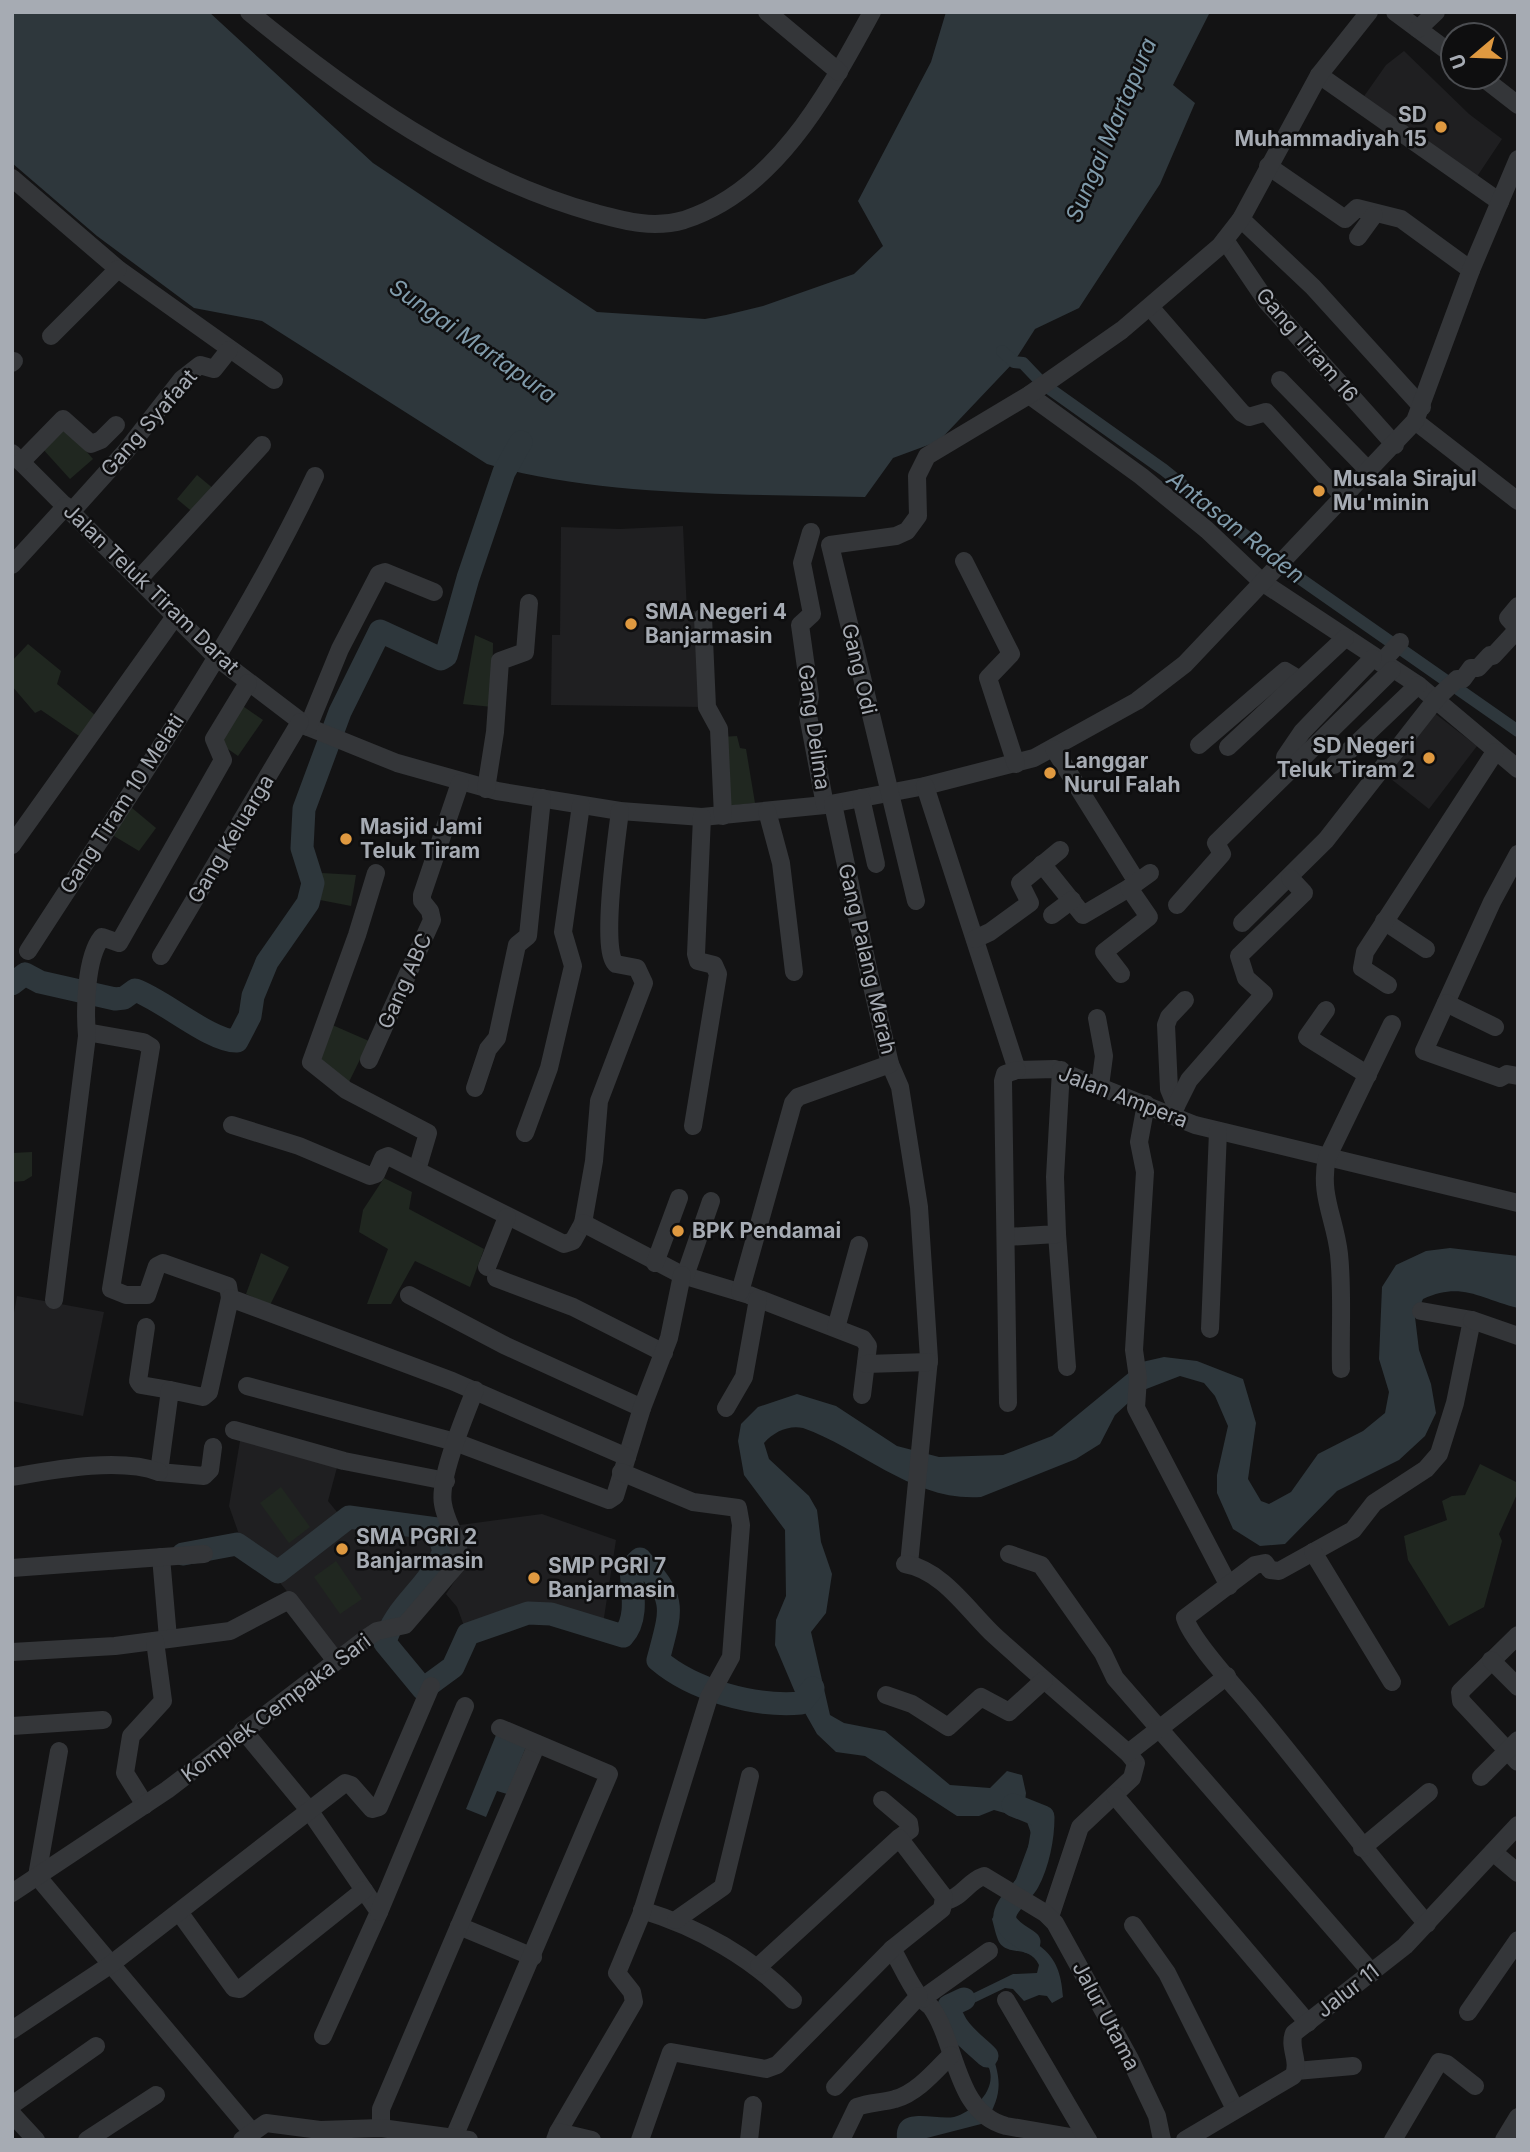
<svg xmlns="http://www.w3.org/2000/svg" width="1530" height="2152" font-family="Inter,sans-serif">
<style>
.built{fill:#1f1f21}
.green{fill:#202720}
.water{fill:#2e373c}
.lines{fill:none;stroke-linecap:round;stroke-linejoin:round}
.canal{stroke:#2e373c;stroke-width:12}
.river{stroke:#2e373c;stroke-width:23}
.minor{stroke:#343639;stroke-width:18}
.poi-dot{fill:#df9940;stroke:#0e0e0f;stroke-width:2.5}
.labels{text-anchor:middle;stroke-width:5;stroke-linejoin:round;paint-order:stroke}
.poi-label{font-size:21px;font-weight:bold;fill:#a6abb3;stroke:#0e0e0f;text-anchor:start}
.street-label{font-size:21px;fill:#a6abb3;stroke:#0e0e0f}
.water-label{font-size:23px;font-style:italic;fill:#809bab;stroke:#0e0e0f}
</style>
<rect width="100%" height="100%" fill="#131314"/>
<g class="built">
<path d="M1404,51L1469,114L1502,139L1474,181L1360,102L1386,65Z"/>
<path d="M683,526L687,612L701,610L702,707L551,705L552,635H560L561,527L620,529Z"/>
<path d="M1429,709L1477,746L1429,809L1381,771Z"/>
<path d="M17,1296L104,1312L83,1416L12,1401V1324Z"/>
<path d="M241,1435L339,1460L328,1501L342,1518L429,1534L439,1555L407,1602L337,1653L264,1563L242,1543L229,1506Z"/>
<path d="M542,1514L616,1540L603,1624L529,1609L467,1634L457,1607L446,1594L468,1561L460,1525Z"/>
</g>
<g class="green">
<path d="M65,427L93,459L70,479L41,447Z"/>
<path d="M197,475L215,490L195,514L177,499Z"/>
<path d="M475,635L493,643L492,707L463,704Z"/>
<path d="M28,644L61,671L57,684L95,715L82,738L41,710L35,713L12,686V661Z"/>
<path d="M240,704L263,720L238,756L215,740Z"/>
<path d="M737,736L740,748L746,749L755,803L727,806L721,737Z"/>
<path d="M126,803L156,828L139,851L109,833Z"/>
<path d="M322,873L356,875L351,906L320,900Z"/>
<path d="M330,1024L369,1041L347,1086L313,1062Z"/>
<path d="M32,1152V1176L24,1181L12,1182V1153Z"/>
<path d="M384,1178L412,1192L409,1209L484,1249L470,1287L415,1261L391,1304H367L388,1249L359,1232L363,1210Z"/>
<path d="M261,1253L289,1267L270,1305L246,1294Z"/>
<path d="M1480,1464L1518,1483V1492L1499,1534L1502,1541L1484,1607L1449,1626L1408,1560L1404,1536L1447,1520L1442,1501L1452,1496L1465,1495Z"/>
<path d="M281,1487L310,1527L289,1543L260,1503Z"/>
<path d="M336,1561L362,1599L340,1614L314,1577Z"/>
</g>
<g class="water">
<path d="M12,12H209L373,163L597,312L705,319L726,315L763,306L854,274L883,246L858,201L931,62L946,12H1210L1173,85L1195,103L1160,184L1079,308L1035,329L1014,362L939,441L893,458L865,497C746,494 600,497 487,464L262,321L194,308L97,236L12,163Z"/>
<path d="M1450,1248L1518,1256V1308C1480,1299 1462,1281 1423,1299L1415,1317L1419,1350L1431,1384L1436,1413L1425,1436L1399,1460L1337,1491L1285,1544L1260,1546L1233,1529L1217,1493V1475L1228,1426L1215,1396L1204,1383L1180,1376L1141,1391L1115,1415L1100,1444L1076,1459L981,1497C914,1502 862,1449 803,1428C788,1425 774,1432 764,1443L769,1459L809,1496L817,1510L821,1542L832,1574L826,1613L811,1632L830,1715L844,1723L885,1731L950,1785L990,1788L1007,1771L1022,1775L1026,1793L1025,1801L1042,1817L1045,1833L1029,1898L1024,1904L1008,1908L1003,1914C1014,1947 1060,1932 1063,1997L1052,2003L1047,1996L1039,1995L1024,2001L1013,1989L1005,1988L955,2012L951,2019C957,2037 973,2039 989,2046C1001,2077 1004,2093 985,2123L919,2140H897C894,2103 935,2121 954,2117C974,2111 997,2090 989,2068L947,2037L939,2010L1013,1974L1037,1973L1039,1965C1029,1944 1008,1957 999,1942C996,1936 994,1926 992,1919L1016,1879L1032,1836L1026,1819L994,1810L979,1816H957L865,1756L836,1752L817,1734L800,1704L775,1645L776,1620L786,1596L785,1530L744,1475L738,1441L741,1424L758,1407L797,1394L836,1406L897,1446L939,1457L1003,1455L1052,1436L1142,1362L1164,1357L1197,1361L1243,1379L1256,1423L1248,1479L1261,1501L1269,1504L1291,1492L1318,1454L1363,1431L1385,1413L1389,1392L1379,1359L1382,1287L1396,1265L1426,1251Z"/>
<path d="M496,1735L526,1747L507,1794L497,1791L486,1817L466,1809Z"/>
</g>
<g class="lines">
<path class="canal" d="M1002,351L1014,362L1023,363L1043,384L1164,470L1292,573L1518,731"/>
<g class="river">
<path d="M12,984L25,974L40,982L115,999L124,998L135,990C162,999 211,1042 237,1041L250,1016L253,996L267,962L308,903L313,883L302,848L304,809L340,712L380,631L441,659L446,656L468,578L504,472L521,442"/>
<path d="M183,1554L237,1544L278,1572L349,1517L437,1529L444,1551C429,1588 393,1608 385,1643L423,1689L453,1667L468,1634L528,1613L551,1614L623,1636C639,1619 632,1589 631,1568L640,1559C677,1601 672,1607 658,1660C693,1690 754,1707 801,1703L813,1688"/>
<path d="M1013,1805L1043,1817C1043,1838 1038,1863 1028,1882C1023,1892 1002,1907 1005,1920C1008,1930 1022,1937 1029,1942"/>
<path d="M964,1999L949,2006C954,2030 970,2040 987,2056"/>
</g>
<g class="minor">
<path d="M249,12C352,96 465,177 595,213C625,221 653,229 684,220C777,190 828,92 872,12"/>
<path d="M767,12L839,72"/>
<path d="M1395,12L1453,55"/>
<path d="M1418,29L1436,12"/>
<path d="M1319,75L1500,202"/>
<path d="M1482,77L1518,105"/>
<path d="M1268,166L1345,219L1357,208L1401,219L1471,270"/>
<path d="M12,178L118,269L274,380"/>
<path d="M1241,219L1313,287L1422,407"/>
<path d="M1358,237L1374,215"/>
<path d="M1225,240L1267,302L1395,445"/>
<path d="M1150,307L1242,413L1249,417L1266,412L1344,497"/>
<path d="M51,336L118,269"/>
<path d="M12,363L14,361"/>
<path d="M1280,380L1369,471"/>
<path d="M1029,395L1141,476L1207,530L1262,582L1418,685L1518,769"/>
<path d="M1415,421L1518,501"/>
<path d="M12,453L216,657L308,727L397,763L497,791L620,811L702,817L825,805L925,786L1034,758L1137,701L1185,664L1415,421L1471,270L1518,159"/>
<path d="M21,462L63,419L91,444L101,440L116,425"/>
<path d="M72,511L126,451L182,379L200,365L214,369L229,350"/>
<path d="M811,532L802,563L812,614L800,625L810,696L807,710L825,805"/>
<path d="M964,561L1011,654L988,678L1016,764"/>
<path d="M12,565L66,506"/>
<path d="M139,579L262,445"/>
<path d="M703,617L707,707L719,729L723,816"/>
<path d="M1381,663L1400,642"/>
<path d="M308,727L340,649L379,574L385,572L434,592"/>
<path d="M1199,745L1285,671L1300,680"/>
<path d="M1228,747L1345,638"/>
<path d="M1054,749L1137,882"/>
<path d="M1285,757L1302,732L1373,658"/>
<path d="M1334,765L1418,685"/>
<path d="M925,786L1017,1070L1055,1069L1195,1125L1518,1203"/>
<path d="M486,789L495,732L500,661L525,652L529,603"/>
<path d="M861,798L876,864"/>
<path d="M833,804L869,973L890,1064L900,1087L919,1207L929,1359L909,1564"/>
<path d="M767,811L781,863L794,972"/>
<path d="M12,845L176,615"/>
<path d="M1518,854L1492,902L1424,1051L1500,1078L1507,1074L1518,1076"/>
<path d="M1042,864L1083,915L1129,888"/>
<path d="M376,873L357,935L311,1062L346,1090L428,1133L417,1170"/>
<path d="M916,901L830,545L896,536L907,531L918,516L917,476L927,456L1029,395L1122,330L1220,246L1241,219L1319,75L1369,12"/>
<path d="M1177,905L1222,854L1216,843L1392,670"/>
<path d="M1052,915L1072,900"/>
<path d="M1384,921L1426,949"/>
<path d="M1242,923L1326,840L1437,698L1457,679H1463L1471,668H1478L1490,655L1493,656L1518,629L1508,618L1518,606"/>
<path d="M975,939L990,932L1030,903L1020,883L1060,850"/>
<path d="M28,951C128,795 236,643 315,476"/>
<path d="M161,956L300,722"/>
<path d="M1121,974L1104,952L1149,917L1129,888L1150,873"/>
<path d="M1388,985L1362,968L1365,952L1495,752"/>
<path d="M1446,1003L1495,1027"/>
<path d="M1326,1010L1307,1037L1368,1075"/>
<path d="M1097,1018L1104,1056L1100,1086"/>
<path d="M87,1036L92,1033L143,1042L151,1047L111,1289L126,1295H147L157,1266L163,1263L228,1286L230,1298"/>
<path d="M369,1060L432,920L430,911L422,901V895L460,783"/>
<path d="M475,1088L488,1049L497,1038L517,945L528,936L542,798"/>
<path d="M1146,1104L1139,1142L1145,1172L1134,1350L1138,1378L1136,1408L1229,1586"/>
<path d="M1176,1106L1169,1089L1166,1025L1169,1017L1185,1000"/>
<path d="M1171,1116L1189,1080L1264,994L1246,978L1239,956L1304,893L1290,878"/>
<path d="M232,1125L299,1146L370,1176L376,1174L383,1158L388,1156L564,1244L573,1241L583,1223L594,1161L599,1101L644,983L637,968L616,964C600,953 617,835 620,811"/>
<path d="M693,1126L718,974L714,965L698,961L696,954L702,817"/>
<path d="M525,1133L549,1068L573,966L563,932L581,805"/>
<path d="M583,1223L682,1275L749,1295L863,1339L868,1346L862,1395"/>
<path d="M1057,1234L1067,1367"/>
<path d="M1006,1237L1057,1234L1055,1177L1061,1070"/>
<path d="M655,1263L679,1198"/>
<path d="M487,1267L507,1217"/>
<path d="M685,1276L711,1201"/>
<path d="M496,1278L573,1307L664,1353"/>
<path d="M740,1292L793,1103L798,1097L890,1064"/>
<path d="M409,1295L504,1345L642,1408"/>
<path d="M54,1300L87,1036C85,1011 85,958 102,937L119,943L223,760L214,739L248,683"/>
<path d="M1421,1311L1472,1320L1455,1403L1439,1454L1426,1469L1374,1503L1353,1530L1279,1571L1270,1570L1265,1563L1255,1565L1185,1618C1192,1641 1239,1691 1256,1712C1314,1782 1368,1855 1427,1924"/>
<path d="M1472,1320L1518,1336"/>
<path d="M146,1327L138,1381L141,1385L170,1390"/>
<path d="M836,1328L859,1245"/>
<path d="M1210,1329L1218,1131"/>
<path d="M866,1364L929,1362"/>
<path d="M1341,1369C1340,1331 1343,1292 1339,1254C1335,1218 1319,1195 1327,1158L1392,1024"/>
<path d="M247,1386L455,1442L609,1500L615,1496L642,1408L669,1338L682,1275"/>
<path d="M1008,1403L1003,1081L1005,1074L1017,1070"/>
<path d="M726,1408L744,1377L758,1299"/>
<path d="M234,1430L344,1461L446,1481"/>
<path d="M213,1447L210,1470L204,1476L159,1472L170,1390L203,1397L209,1392L230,1298L452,1381L627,1457"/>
<path d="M12,1477C53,1470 119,1457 159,1472"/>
<path d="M1313,1552L1392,1682"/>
<path d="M1009,1554L1041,1565L1103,1653L1115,1678L1372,1973"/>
<path d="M161,1557L168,1638"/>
<path d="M905,1564C943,1570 969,1612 995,1636C1039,1676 1084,1714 1128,1753L1136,1763L1132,1778L1080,1827L1050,1917"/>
<path d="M12,1568L204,1554"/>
<path d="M1518,1635L1460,1692L1461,1701L1518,1762"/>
<path d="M12,1652L115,1646L230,1631L289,1600L336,1661"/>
<path d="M1491,1660L1518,1687"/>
<path d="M886,1695L912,1704L948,1727L981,1697L1009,1712L1044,1680"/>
<path d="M12,1726L103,1720"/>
<path d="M243,1730L309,1810L379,1912L323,2036"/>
<path d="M59,1751L37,1876L252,2132"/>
<path d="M1128,1753L1227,1676"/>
<path d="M1481,1777L1518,1740"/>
<path d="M1115,1796L1308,2023"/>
<path d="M882,1800L909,1823L910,1830L899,1838"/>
<path d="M145,1805L125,1773L131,1736L163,1701L155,1641"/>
<path d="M1362,1848L1429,1792"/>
<path d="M1493,1852L1518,1873"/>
<path d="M12,1893L167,1790L368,1637L377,1631L405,1625L460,1561C460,1540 446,1524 443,1504C438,1479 465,1416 475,1390"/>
<path d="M945,1901C962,1898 968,1881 984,1876L1045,1913L1055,1923L1130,2059L1157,2116L1162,2140"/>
<path d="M642,1910C698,1927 753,1958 793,2000"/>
<path d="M179,1912L234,1988L240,1989L364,1890"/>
<path d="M379,1912L465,1706"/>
<path d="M676,1920L723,1887L750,1776"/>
<path d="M1133,1925L1167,1973L1235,2109"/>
<path d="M459,1926L533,1957"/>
<path d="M892,1949C901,1964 908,1982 919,1996C922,2000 927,2003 931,2007C957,2043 955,2113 1006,2126L1088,2140"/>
<path d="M922,1999L989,1951"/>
<path d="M1006,2000L1088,2140"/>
<path d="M1468,2012L1518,1940"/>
<path d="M12,2030L110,1965L345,1783L351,1785L372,1809L379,1807L431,1686"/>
<path d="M1296,2071L1353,2066"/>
<path d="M835,2087L919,1996"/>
<path d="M12,2105L96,2046"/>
<path d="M12,2114L36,2140"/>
<path d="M381,2128V2109L537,1744"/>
<path d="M558,2132L634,2002L632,1992L617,1973L641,1915L709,1697L731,1657L741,1525L738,1508L693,1502L621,1472"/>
<path d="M454,2137L609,1774L500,1728"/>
<path d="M87,2140L156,2095"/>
<path d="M242,2140L266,2123L320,2130L381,2128L469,2140"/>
<path d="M555,2140L558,2132L592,2140"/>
<path d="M640,2140L671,2052L766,2069L777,2065L892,1949L942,1909L944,1897L899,1838L759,1966"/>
<path d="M749,2140L753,2105"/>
<path d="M841,2140L857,2107C870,2102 882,2103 895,2099C917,2093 935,2071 951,2055"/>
<path d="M1185,2140L1293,2076C1301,2062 1288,2048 1294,2033L1405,1946L1518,1825"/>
<path d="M1393,2140L1439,2062L1447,2064L1475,2086"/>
<path d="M1504,2140L1518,2117"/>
</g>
</g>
<g class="poi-dot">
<circle cx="1441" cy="127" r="7"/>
<circle cx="1319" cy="491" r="7"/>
<circle cx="631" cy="624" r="7"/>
<circle cx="1429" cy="758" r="7"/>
<circle cx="1050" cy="773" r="7"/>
<circle cx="346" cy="839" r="7"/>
<circle cx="678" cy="1231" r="7"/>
<circle cx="342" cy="1549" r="7"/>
<circle cx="534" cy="1578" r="7"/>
</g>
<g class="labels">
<g class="poi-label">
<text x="1427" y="122" text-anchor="end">SD<tspan x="1427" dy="24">Muhammadiyah 15</tspan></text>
<text x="1333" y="486">Musala Sirajul<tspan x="1333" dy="24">Mu'minin</tspan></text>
<text x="645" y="619">SMA Negeri 4<tspan x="645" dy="24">Banjarmasin</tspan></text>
<text x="1415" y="753" text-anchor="end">SD Negeri<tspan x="1415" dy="24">Teluk Tiram 2</tspan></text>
<text x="1064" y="768">Langgar<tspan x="1064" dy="24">Nurul Falah</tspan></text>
<text x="360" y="834">Masjid Jami<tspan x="360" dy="24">Teluk Tiram</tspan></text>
<text x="692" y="1238">BPK Pendamai</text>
<text x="356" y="1544">SMA PGRI 2<tspan x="356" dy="24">Banjarmasin</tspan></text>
<text x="548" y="1573">SMP PGRI 7<tspan x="548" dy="24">Banjarmasin</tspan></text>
</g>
<g class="street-label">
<text transform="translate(1307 345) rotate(49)" y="7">Gang Tiram 16</text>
<text transform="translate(149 423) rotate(-49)" y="7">Gang Syafaat</text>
<text transform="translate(151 589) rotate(44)" y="7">Jalan Teluk Tiram Darat</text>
<text transform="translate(859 669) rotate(77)" y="7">Gang Odi</text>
<text transform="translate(814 727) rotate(82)" y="7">Gang Delima</text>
<text transform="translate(122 804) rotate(-57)" y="7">Gang Tiram 10 Melati</text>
<text transform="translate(231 839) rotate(-59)" y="7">Gang Keluarga</text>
<text transform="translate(867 959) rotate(77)" y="7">Gang Palang Merah</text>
<text transform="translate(405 981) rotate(-66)" y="7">Gang ABC</text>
<text transform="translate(1123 1097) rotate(21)" y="7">Jalan Ampera</text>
<text transform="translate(276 1708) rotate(-37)" y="7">Komplek Cempaka Sari</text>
<text transform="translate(1348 1991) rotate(-38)" y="7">Jalur 11</text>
<text transform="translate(1106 2016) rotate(62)" y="7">Jalur Utama</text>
</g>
<g class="water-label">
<text transform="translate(1111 130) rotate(-67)" y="8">Sungai Martapura</text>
<text transform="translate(473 341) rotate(35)" y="8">Sungai Martapura</text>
<text transform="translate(1236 527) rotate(38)" y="8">Antasan Raden</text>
</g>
</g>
<rect width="1530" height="2152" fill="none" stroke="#a6abb3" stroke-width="28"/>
<g transform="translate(1474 56) rotate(251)"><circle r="33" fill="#0e0e0f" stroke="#4b4d51" stroke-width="2"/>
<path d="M0-5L12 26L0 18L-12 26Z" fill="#df9940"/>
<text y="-10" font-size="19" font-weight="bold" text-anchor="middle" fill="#a6abb3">U</text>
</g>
</svg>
